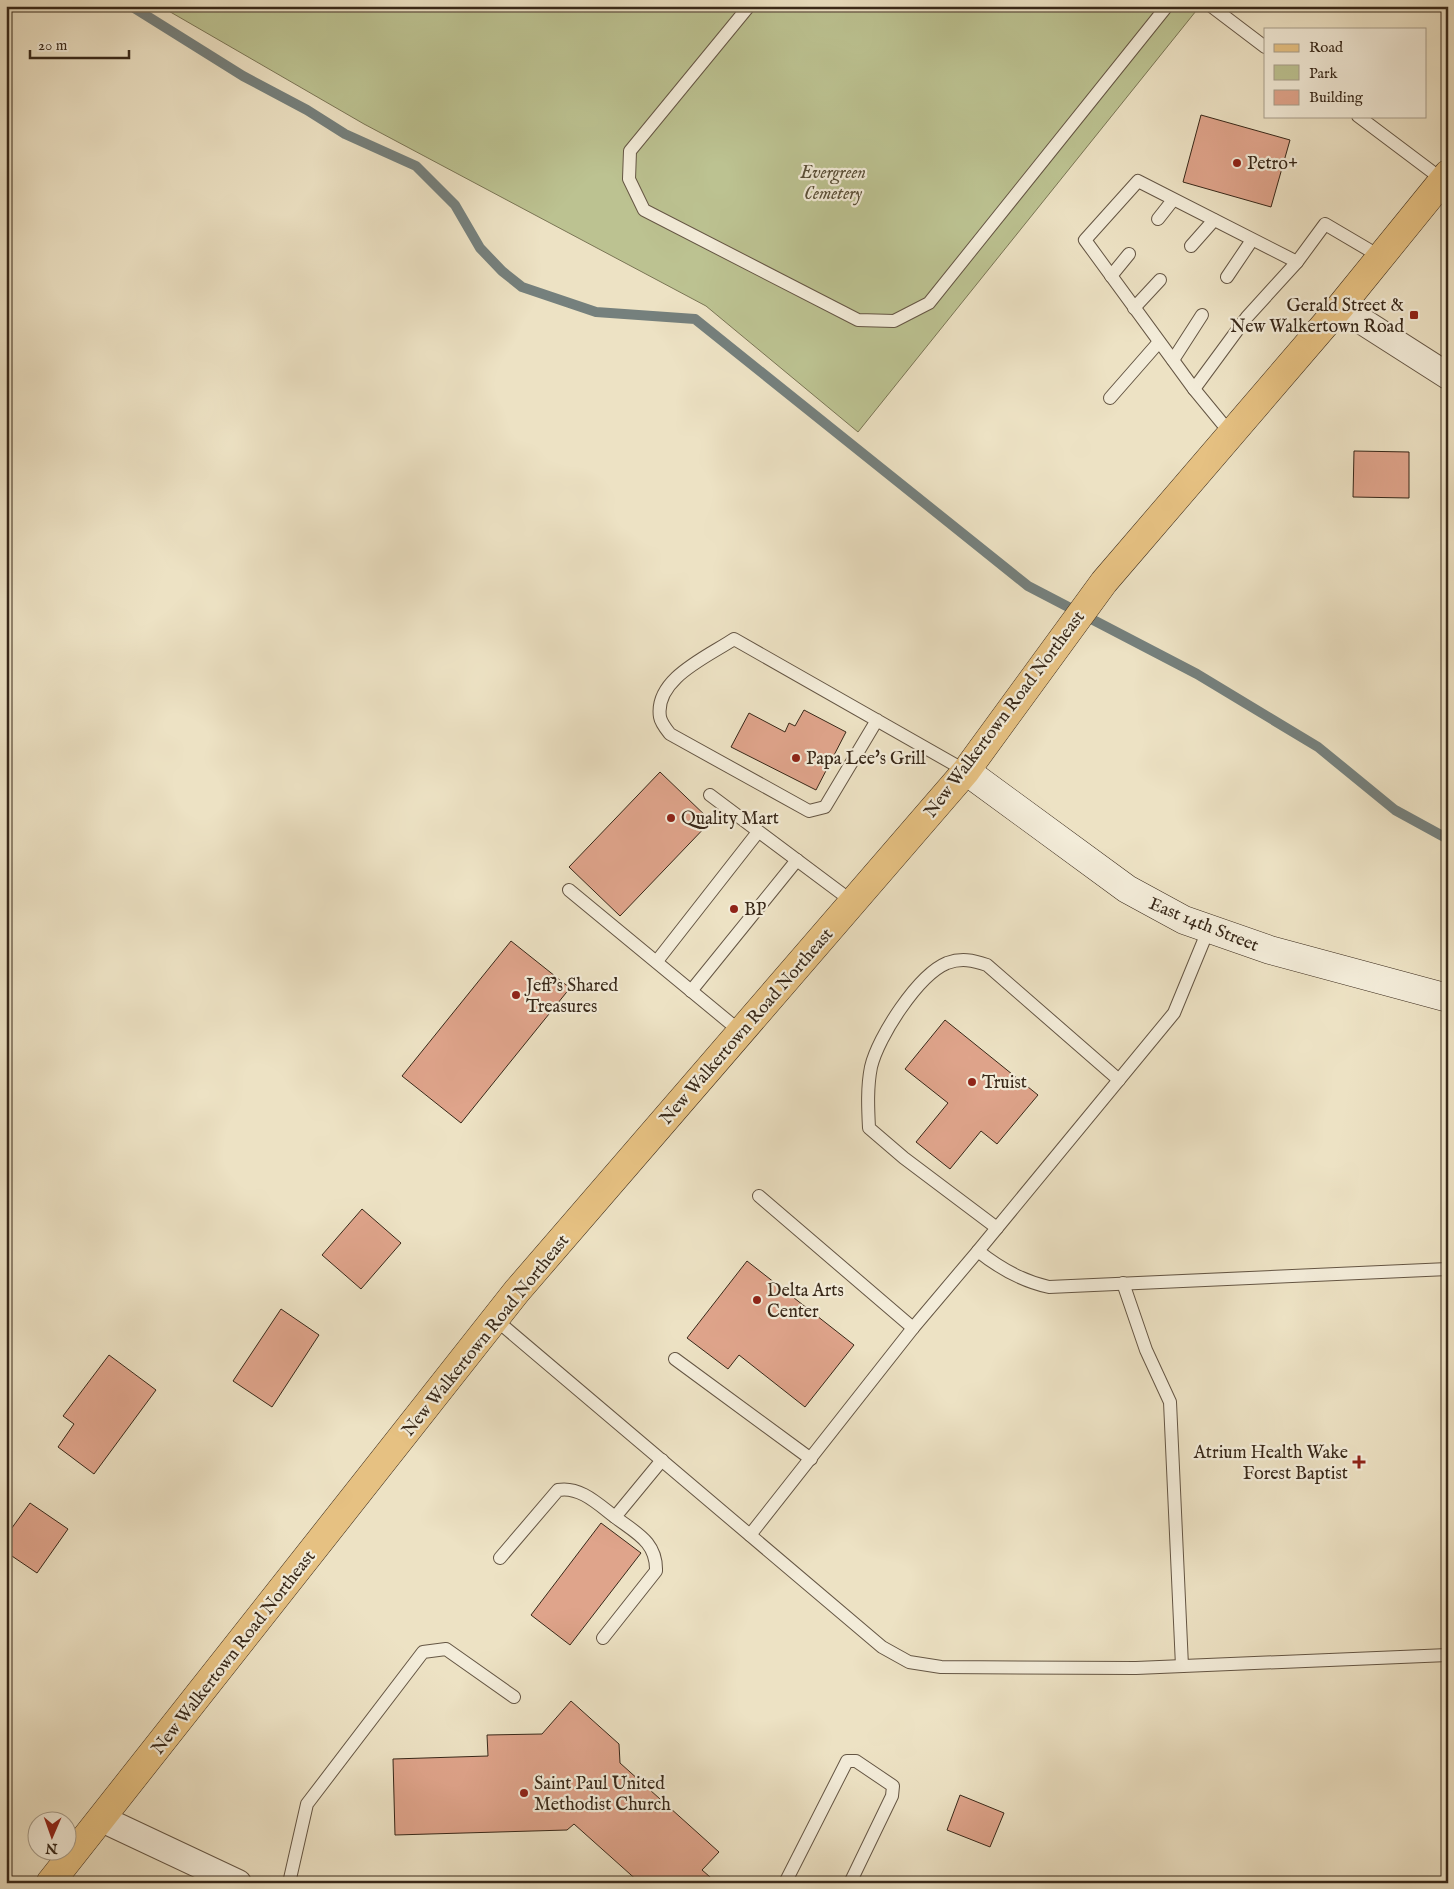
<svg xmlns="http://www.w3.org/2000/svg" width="1454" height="1889" font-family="'IM FELL English',serif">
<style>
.green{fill:#bcc291;stroke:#7a7555}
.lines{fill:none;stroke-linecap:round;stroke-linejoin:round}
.stream{stroke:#75807d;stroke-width:10}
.building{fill:#dfa48b;stroke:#382819}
.lane-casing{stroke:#655644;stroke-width:14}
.street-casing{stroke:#655644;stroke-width:28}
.secondary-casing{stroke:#382819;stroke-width:29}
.primary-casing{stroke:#382819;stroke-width:29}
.lane{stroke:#f3ecd9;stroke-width:12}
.street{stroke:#f3ecd9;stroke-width:26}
.secondary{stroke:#f3ecd9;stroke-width:28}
.primary{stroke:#e6c182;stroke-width:28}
.poi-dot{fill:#8f2418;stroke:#f3ecd9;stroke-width:2}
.labels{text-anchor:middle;stroke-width:4.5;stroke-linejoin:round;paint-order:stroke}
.poi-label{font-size:18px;fill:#382819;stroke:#f3ecd9;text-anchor:start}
.park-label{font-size:18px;font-style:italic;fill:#594e37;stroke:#f3ecd9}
.street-label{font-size:18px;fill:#382819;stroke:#f3ecd9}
</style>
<rect width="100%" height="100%" fill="#ede2c4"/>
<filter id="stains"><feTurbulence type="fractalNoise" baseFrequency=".004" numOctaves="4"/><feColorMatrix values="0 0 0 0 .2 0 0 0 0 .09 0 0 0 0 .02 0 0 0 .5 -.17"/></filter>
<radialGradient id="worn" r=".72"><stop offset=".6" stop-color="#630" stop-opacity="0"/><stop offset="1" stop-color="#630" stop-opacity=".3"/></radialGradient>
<path class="green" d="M160,6H1200L858,432L706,306L364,124Z"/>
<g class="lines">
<path class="stream" d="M131,6L243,76L307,110L345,134L416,166L455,205L480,248L502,271L522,287L596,312L695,319L1028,586L1197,674L1318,747L1395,810L1448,839"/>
</g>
<g class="building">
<path d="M1201,115L1290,140L1271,207L1183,182Z"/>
<path d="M1354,451L1409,452V498L1353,497Z"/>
<path d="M804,710L846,732L816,790L731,747L749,713L785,732L789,723L795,726Z"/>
<path d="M660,772L711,821L620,916L569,867Z"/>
<path d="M511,941L570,988L461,1123L402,1076Z"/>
<path d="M945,1020L1038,1095L997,1144L981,1131L950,1169L916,1142L948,1103L905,1069Z"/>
<path d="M362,1209L401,1243L361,1289L322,1255Z"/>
<path d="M747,1261L854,1345L805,1407L739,1355L728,1369L687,1338Z"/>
<path d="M281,1309L319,1335L272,1407L233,1381Z"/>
<path d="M109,1355L156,1390L94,1474L58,1447L74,1424L63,1416Z"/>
<path d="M30,1503L68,1529L37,1573L6,1552V1536Z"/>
<path d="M601,1523L641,1553L570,1645L531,1615Z"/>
<path d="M571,1701L619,1744L620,1763L719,1852L702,1870L717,1883H640L574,1824L567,1830L395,1835L393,1759L488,1756L487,1735L542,1734Z"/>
<path d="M960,1795L1004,1813L990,1847L947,1830Z"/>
</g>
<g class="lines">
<g class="lane-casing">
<g id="lane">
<path d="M749,6L630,151L629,179L644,210L858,320L894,321L929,303L1167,6"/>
<path d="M1211,6L1265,47"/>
<path d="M1358,116L1443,180"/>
<path d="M1158,219L1173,200"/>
<path d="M1191,246L1214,220"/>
<path d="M1111,276L1129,254"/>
<path d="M1227,277L1252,240"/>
<path d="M1134,308L1160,280"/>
<path d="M1173,360L1202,315"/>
<path d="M1194,389L1247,317L1297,262"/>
<path d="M1110,398L1159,342"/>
<path d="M1231,434L1194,389L1085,240L1138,181L1297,262L1325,224L1381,257"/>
<path d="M877,720L825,807L809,811L670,734C666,729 661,723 660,717C654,679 707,657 734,639L966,771"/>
<path d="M710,795L853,902"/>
<path d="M569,890L741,1032"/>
<path d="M1209,928L1174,1013L978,1251C999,1268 1022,1281 1049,1287L1448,1269"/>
<path d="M657,961L758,832"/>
<path d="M691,991L797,860"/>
<path d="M759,1196L913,1328"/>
<path d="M997,1228L904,1158L869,1128C868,1108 867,1087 871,1067C878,1037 918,975 947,963C961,958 973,960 987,965L1119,1080"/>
<path d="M1123,1283L1146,1350L1170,1402L1182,1666"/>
<path d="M495,1319L882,1647L909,1662L941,1667L1136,1668L1448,1655"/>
<path d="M675,1359L811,1459"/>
<path d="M750,1535L913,1328L978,1251"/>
<path d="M500,1558L558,1490C580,1486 598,1504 615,1517"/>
<path d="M603,1638L656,1571C657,1542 636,1533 615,1517L662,1460"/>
<path d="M289,1883L307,1804L423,1652L446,1649L514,1697"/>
<path d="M785,1883L847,1761H856L893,1786L892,1796L850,1883"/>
</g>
</g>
<g class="street-casing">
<g id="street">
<path d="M1340,307L1448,376"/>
<path d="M102,1819L238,1883"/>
</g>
</g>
<g class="secondary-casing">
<path id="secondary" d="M966,771L1127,889L1184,920L1270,950L1448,998"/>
</g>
<g class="primary-casing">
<path id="primary" d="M50,1883L517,1291L966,771L1104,582L1340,307L1448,174"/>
</g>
<use href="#lane" class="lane"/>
<use href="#street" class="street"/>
<use href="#secondary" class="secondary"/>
<use href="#primary" class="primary"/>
</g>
<g class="poi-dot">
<circle cx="1237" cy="163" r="5"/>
<rect x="1409" y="310" width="10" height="10" rx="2.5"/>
<circle cx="796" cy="758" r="5"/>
<circle cx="671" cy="818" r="5"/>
<circle cx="734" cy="909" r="5"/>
<circle cx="516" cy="995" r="5"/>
<circle cx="972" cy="1082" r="5"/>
<circle cx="757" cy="1300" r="5"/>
<path d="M1356.5 1454.5h5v5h5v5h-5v5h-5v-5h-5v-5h5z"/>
<circle cx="524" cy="1793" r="5"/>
</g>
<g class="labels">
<g class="poi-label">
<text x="1247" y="169">Petro+</text>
<text x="1404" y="311" text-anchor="end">Gerald Street &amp;<tspan x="1404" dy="21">New Walkertown Road</tspan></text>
<text x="806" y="764">Papa Lee's Grill</text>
<text x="681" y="824">Quality Mart</text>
<text x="744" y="915">BP</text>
<text x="526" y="991">Jeff's Shared<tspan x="526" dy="21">Treasures</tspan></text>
<text x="982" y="1088">Truist</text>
<text x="767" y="1296">Delta Arts<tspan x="767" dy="21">Center</tspan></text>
<text x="1348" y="1458" text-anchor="end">Atrium Health Wake<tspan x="1348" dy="21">Forest Baptist</tspan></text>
<text x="534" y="1789">Saint Paul United<tspan x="534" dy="21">Methodist Church</tspan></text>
</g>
<g class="park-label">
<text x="833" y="178">Evergreen<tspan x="833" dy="21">Cemetery</tspan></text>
</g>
<g class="street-label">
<text transform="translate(1004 714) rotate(-53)" y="6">New Walkertown Road Northeast</text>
<text transform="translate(1204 924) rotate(22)" y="6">East 14th Street</text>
<text transform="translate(746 1026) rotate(-49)" y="6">New Walkertown Road Northeast</text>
<text transform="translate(485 1335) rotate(-51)" y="6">New Walkertown Road Northeast</text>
<text transform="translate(233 1652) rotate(-52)" y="6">New Walkertown Road Northeast</text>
</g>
</g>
<rect width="1454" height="1889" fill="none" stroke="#ede2c4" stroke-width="25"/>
<rect x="8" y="8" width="1439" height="1874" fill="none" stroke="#382819" stroke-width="2.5"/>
<rect x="12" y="12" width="1429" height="1864" fill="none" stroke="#382819"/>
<rect x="1264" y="28" width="162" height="90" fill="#f3ecd9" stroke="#a89e8c"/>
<rect x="1274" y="44" width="25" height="8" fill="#e6c182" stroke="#a89e8c"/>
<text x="1309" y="52" font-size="15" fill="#382819">Road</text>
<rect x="1274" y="65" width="25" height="15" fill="#bcc291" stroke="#a89e8c"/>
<text x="1309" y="78" font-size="15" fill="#382819">Park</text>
<rect x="1274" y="90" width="25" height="15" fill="#dfa48b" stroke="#a89e8c"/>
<text x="1309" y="102" font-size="15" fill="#382819">Building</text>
<g transform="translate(52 1836) rotate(182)"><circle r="24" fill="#f3ecd9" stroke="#a89e8c"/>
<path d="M0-4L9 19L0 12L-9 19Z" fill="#8f2418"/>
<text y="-8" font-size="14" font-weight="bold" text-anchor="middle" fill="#382819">N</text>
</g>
<path d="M30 50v8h99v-8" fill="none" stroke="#382819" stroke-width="2.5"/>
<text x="38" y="50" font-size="15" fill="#382819" stroke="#f3ecd9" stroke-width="4" paint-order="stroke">20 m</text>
<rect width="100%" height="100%" filter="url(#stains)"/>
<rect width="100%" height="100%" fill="url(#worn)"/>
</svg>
